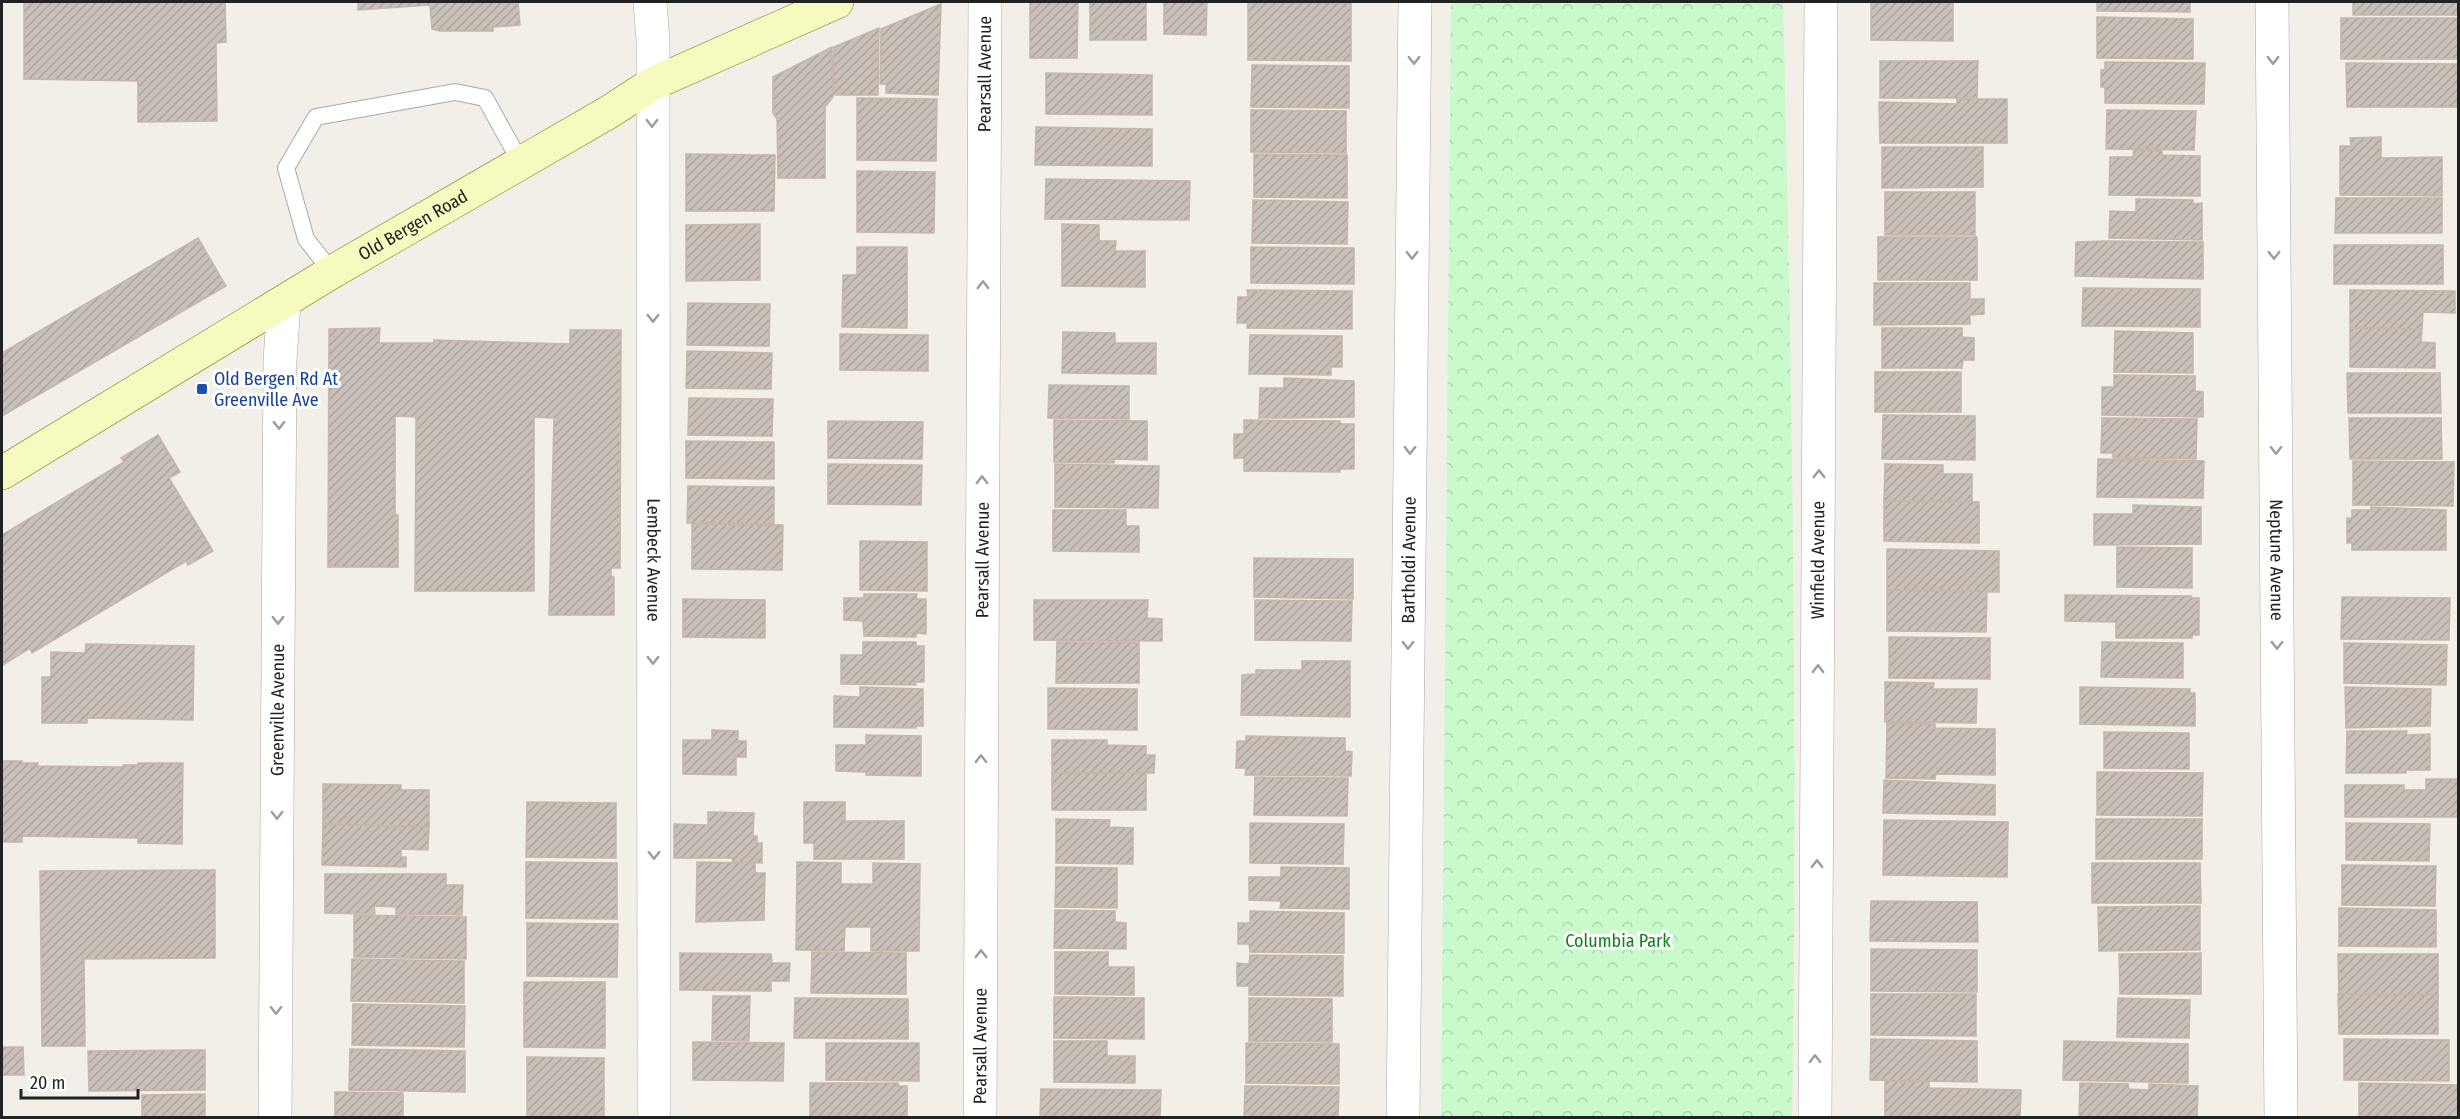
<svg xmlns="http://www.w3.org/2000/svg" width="2460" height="1119" font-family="'Fira Sans Condensed',sans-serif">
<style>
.park{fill:url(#park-crowns)}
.building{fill:url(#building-hatch);stroke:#c4b6ab;stroke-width:1.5}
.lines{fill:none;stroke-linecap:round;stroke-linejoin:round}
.service-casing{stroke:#a9a9a9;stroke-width:18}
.minor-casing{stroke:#a9a9a9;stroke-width:34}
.secondary-casing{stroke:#707d05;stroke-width:34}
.service{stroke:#fff;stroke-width:16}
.minor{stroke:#fff;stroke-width:33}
.secondary{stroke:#f7fabf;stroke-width:33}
.oneway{stroke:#9c9c9c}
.transit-dot{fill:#1a4fb4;stroke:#fff;stroke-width:2}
.labels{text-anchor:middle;stroke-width:6;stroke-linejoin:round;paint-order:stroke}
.street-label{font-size:18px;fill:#222;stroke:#fff}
.transit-label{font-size:18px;fill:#164399;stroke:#fff;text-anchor:start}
.park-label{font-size:18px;fill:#0c8416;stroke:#fff}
</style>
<defs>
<pattern id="park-crowns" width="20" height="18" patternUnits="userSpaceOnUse" patternTransform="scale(1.5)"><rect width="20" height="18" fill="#c8facc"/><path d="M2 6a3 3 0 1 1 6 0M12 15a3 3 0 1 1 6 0" fill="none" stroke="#acd6af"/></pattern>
<pattern id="building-hatch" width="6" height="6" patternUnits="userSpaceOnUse" patternTransform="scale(1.5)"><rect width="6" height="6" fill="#c7bfb8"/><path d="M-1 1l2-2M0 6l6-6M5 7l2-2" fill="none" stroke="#aba49e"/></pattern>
</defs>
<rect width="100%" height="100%" fill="#f2efe9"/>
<path class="park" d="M1451,2H1783C1792,373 1798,746 1792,1117H1441Z"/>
<g class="building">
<path d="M24,2H225L226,42L216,43L217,121L138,122V81L24,79Z"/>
<path d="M358,2H518L520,25L493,27V31H440L432,29L430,5L358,10Z"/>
<path d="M1030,2H1078L1077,58H1030Z"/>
<rect x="1090" y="2" width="56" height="38"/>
<path d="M1164,2H1207L1206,35L1164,34Z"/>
<path d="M1248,2L1351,3V61L1248,60Z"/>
<path d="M1871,2H1953V41L1871,40Z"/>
<path d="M2097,2H2190V12L2097,11Z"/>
<rect x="2353" y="2" width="105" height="13"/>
<path d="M941,4L938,95L886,93V84H880L881,29Z"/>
<path d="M2097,17L2193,19V59L2097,58Z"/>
<rect x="2341" y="18" width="117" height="41"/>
<path d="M879,28L878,95H833L834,47Z"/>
<path d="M832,47L833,97L825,107V178H778L777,119L773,113V77Z"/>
<path d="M1880,61H1978L1977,98H1880Z"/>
<path d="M2105,62L2205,63L2204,104L2105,103V87H2101V70H2105Z"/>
<path d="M2346,63L2458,64V107H2347Z"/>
<path d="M1252,65L1349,66V108L1251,107Z"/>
<path d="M1046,73L1152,75V115L1046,114Z"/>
<path d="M857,98L937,99L936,161L857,160Z"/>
<path d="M1957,99H2007V143H1880L1879,102L1957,104Z"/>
<path d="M1251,110L1346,111V153L1251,152Z"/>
<path d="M2107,110L2196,111L2194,150L2106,149Z"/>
<path d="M1036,127L1152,129V166L1035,165Z"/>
<path d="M2381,137V158L2442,157V196L2340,195V146H2351L2350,138Z"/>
<path d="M1882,147H1983V187L1882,188Z"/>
<path d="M2134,150L2162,151V155L2200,156V196L2109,195L2110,157H2133Z"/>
<path d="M686,154L775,155L774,211H686Z"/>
<path d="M1254,154L1347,155V198L1254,197Z"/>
<path d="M857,171L935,172L934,233L857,232Z"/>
<path d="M1046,179L1190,181L1189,220L1045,219Z"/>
<rect x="1885" y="192" width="90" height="43"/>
<path d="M2336,198H2442V233H2335Z"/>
<path d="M2136,199L2193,200V204L2202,203V240L2109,238L2110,211L2136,212Z"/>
<path d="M1253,200L1348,202L1347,244L1252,243Z"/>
<path d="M760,224V280L686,281V225Z"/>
<path d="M1062,224L1099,225V241H1116L1115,251H1145V287L1062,286Z"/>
<rect x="1878" y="237" width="99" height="43"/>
<path d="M198,238L226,286L2,416V353Z"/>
<path d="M2105,241L2203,242V279L2075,276L2076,242Z"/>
<rect x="2334" y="245" width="109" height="39"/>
<path d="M857,247H907V328L842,327L843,275H857Z"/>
<path d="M1251,247L1354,248V284L1251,283Z"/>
<path d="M1874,283H1970V299H1984V314L1970,315V324L1874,325Z"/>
<path d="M2083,288L2200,289V327L2082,326Z"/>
<path d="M1247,290L1352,291V329L1247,328V323H1237L1238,297H1248Z"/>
<path d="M2350,290L2455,291V313L2423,312L2422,329L2350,328Z"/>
<path d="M688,303L770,304L769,346L687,345Z"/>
<path d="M380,328L379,343H434V340L570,344V330H621L620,568H611V576L614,577V615H549L554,418L534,417V591H415L416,417L395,416V515H398V567H328L329,329Z"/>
<path d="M1882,328H1962V337L1974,338V360H1963L1962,368H1882Z"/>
<path d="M2350,328L2422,329L2421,342L2435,343V368L2350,367Z"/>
<path d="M2115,331L2193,333V373L2114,372Z"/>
<path d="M1063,332L1115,333V343H1156V374L1062,373Z"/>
<path d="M840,334L928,335V371L840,370Z"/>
<path d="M1250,335L1342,336V367H1331V375L1249,374Z"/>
<path d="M687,351L772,353L771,389L686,388Z"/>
<rect x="1875" y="372" width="86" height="40"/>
<path d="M2347,373H2440L2441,413H2348Z"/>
<path d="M2114,375L2195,376V391L2203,392V417L2102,415V387H2114Z"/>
<path d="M1284,378L1354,381V417L1259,418L1260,388H1284Z"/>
<path d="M1049,385L1129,386V419L1048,418Z"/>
<path d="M689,398L773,399L772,436L688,435Z"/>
<path d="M1883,415L1975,416V460L1882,459Z"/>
<path d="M2102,418L2197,419L2196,459L2113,458V453H2101Z"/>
<path d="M2349,418H2441L2442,459H2350Z"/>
<path d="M1054,420L1147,421V460L1114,459V463L1054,462Z"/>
<path d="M1244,420L1340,421L1341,424H1354V469H1340V472L1244,471V458H1234V434H1244Z"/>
<path d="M828,421L923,422L922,459L828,458Z"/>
<path d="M158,435L180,472L169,478L213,551L188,565L186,561L32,653L30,648L3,665L2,535L124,462L121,458Z"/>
<path d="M686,441L774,442V479L686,478Z"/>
<path d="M2098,459L2204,461L2203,498L2097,497Z"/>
<path d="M2353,461L2454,462L2453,506L2353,505Z"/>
<path d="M828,464L922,465L921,505L828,504Z"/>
<path d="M1055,464L1159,466L1158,508L1055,507Z"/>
<path d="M1885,464L1943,465V474H1972V502L1884,501Z"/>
<path d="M688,486L774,487V524L687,523Z"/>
<path d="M1884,501L1979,502V543L1884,541Z"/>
<path d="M2133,505L2201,507V544L2094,545V514H2133Z"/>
<path d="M2371,507L2446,510V550H2352V543H2347V518H2352V510H2371Z"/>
<path d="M1053,510H1126V526H1139V552L1053,551Z"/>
<path d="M692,524L783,525L782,570L692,569Z"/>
<path d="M860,541L927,542V591L860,590Z"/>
<path d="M2117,547L2192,548V588L2117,587Z"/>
<path d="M1887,549L1999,551V592L1887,590Z"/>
<path d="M1254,558L1353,559V599L1254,597Z"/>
<path d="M1887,590L1987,591L1986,632L1887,631Z"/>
<path d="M864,594H917L916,599H926V634L916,633V637L864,636L863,621L844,620V598H864Z"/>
<path d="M2065,595L2191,596L2192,598H2199V635H2192V638H2116V622L2065,621Z"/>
<path d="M2342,597L2450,598L2449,640L2341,639Z"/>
<path d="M683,599L765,600V638L683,637Z"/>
<path d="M1034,600H1148L1147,618L1162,619V641L1034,640Z"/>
<path d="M1255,600L1352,601L1351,641L1255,640Z"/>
<path d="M1889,637L1990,638V679L1889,678Z"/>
<path d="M863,642H916V646H924V682H915L916,685L841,684V655H863Z"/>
<path d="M1057,642H1139V683H1056Z"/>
<path d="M2102,642L2183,643V678L2101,677Z"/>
<path d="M2344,643L2447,645L2446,685L2344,683Z"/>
<path d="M86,644L194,646L193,720L87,718V723H42V677H51V652L85,653Z"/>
<path d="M1302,661H1350V717L1241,715L1242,675L1256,674V670H1302Z"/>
<path d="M1885,682L1934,683L1933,689H1977L1976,723L1885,722Z"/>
<path d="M860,687L923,689V726H916V728L834,727V696L860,697Z"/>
<path d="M2080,687L2190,689V693H2195V726L2080,724Z"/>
<path d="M2345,687L2431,689L2430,726L2346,728Z"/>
<path d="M1048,688L1137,689V730L1048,729Z"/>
<path d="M1887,723L1935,724V728L1995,729V775L1936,774L1935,779L1886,778Z"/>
<path d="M712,730L738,731V741H746V757H736V775L683,774V740H712Z"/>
<path d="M2347,731H2407L2406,735L2430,734V770H2406V773H2346Z"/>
<path d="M2104,732L2189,733V769L2104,768Z"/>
<path d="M866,735L921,736V776L866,775V772L836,771V745H866Z"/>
<path d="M1246,736L1345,738V751L1352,752L1351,776L1245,775L1246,768H1236L1237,741H1246Z"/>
<path d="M1052,740H1107V745L1146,746V755H1155L1154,773H1052Z"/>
<path d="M2,761H22V763H38L37,766L123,767V765H138V763H183L182,844L138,843V838L22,836V842H2Z"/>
<path d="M2097,772L2203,773L2202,816L2097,815Z"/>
<rect x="1052" y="773" width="94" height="37"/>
<path d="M1255,777L1348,778L1347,816L1254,815Z"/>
<path d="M2426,779H2458V817H2345V785H2404V790H2426Z"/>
<path d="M1884,780L1995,785V815L1883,813Z"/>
<path d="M323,784L401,785V790H429V827L323,824Z"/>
<path d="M527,802L616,803V858L526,857Z"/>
<path d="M804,802H845V821H904V859H814V843H804Z"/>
<path d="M708,812L754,813L753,836H757V843H762V863L733,862L732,858H674V824L708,825Z"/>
<path d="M1056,819L1110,820L1109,827L1133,828V864L1056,863Z"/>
<rect x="2096" y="819" width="106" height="40"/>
<path d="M1884,820L2008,822L2007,877L1883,875Z"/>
<path d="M1250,823L1344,824L1343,864L1250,863Z"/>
<path d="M2346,823L2430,824L2429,861L2346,860Z"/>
<path d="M323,824L429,827L428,850L401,849V857H406V867L322,865Z"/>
<path d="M526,862L617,863V919L526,918Z"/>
<path d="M697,862L755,863V873H765L764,920L696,922Z"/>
<path d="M797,862L841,863V884H873V863L920,864L919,951H871V927H845L844,951L796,950Z"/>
<path d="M2092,863H2200L2201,903H2092Z"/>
<path d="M2342,865L2436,866L2435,906L2342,905Z"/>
<path d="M1056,867L1117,868V908L1055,907Z"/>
<path d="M1281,867L1349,868V909L1280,908L1281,901L1249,900V877H1281Z"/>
<path d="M215,870V958L84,959L85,1046H42L40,871Z"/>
<path d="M325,874H446V885H463L462,915L396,914V907L374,906L375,914L325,913Z"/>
<path d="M1871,901L1977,902L1978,942L1870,941Z"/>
<path d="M2200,906V950L2099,951L2098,907Z"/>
<path d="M2339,908L2436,910V947L2339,946Z"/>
<path d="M1055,910L1115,911V922L1126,923V949L1054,948Z"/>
<path d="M1250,911L1344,913V953L1250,952L1249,944H1238V923H1250Z"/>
<path d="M354,915L466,917V959L354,957Z"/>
<path d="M527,923L618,924L617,977L527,976Z"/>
<path d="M1871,949L1977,950V992L1871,991Z"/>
<path d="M812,952L906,953V994L811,993Z"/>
<path d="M1055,952H1108V967H1134V995L1055,994Z"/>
<path d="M680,953L771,954L772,963H790L789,981H771V991L680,990Z"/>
<path d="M2201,953V994H2120L2119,954Z"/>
<path d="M2338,954H2438V995H2339Z"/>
<path d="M1250,955L1343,956V996L1249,995V986H1237V963L1249,964Z"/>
<path d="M352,959L464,961V1003L351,1001Z"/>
<path d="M524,982H605V1048L524,1047Z"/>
<path d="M1871,994H1976V1036L1871,1035Z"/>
<path d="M2338,994L2438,995V1034H2339Z"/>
<path d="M713,996H750L749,1041L712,1040Z"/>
<path d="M1054,997L1144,998V1039L1054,1038Z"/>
<path d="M795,998L908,999V1039L794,1038Z"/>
<path d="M1249,998L1332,999V1042L1249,1041Z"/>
<path d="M2118,998L2190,1000L2189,1038L2117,1037Z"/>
<path d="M353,1004L465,1006L464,1047L352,1045Z"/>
<path d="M1871,1039L1977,1041V1082L1870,1080Z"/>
<path d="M2344,1039L2449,1040V1081L2344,1080Z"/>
<path d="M1054,1041H1107V1056H1135V1083L1054,1082Z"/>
<path d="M2064,1041L2188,1044V1083L2063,1080Z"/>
<path d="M693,1042L784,1043L783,1081L693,1080Z"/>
<path d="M826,1043H919V1081L826,1080Z"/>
<path d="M1246,1043L1339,1044V1084L1246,1083Z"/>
<path d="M2,1047H23L24,1075H2Z"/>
<path d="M350,1049L465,1051V1092L349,1090Z"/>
<path d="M205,1050V1090L89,1091L88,1051Z"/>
<path d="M527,1057L604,1058V1118H527Z"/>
<path d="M1885,1081L1929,1082V1088L2021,1090L2020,1118H1885Z"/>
<path d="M810,1083H898V1086H907V1118H810Z"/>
<path d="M2080,1083L2128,1084L2129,1089L2149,1090V1084L2198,1086L2197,1118H2079Z"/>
<path d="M2359,1083L2458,1085V1118H2359Z"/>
<path d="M1245,1086L1339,1087L1338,1118H1244Z"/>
<path d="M1041,1089L1161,1090L1160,1118H1040Z"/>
<path d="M335,1092L403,1093V1118H335Z"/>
<path d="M205,1094V1118H142V1095Z"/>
</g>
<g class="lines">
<g class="service-casing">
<path id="service" d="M332,272L306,239L286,168L316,117L455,92L485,98L521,163"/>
</g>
<g class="minor-casing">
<g id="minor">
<path id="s1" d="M650,2L653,40L654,1118"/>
<path id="s2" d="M2272,2L2281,1118"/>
<path id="s3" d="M275,1118L280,360L284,303"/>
<path id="s4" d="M980,1118L985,2"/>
<path id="s5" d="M1403,1118L1415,2"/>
<path id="s6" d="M1815,1118L1821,2"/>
</g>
</g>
<g class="secondary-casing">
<g id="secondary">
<path id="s7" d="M2,473L332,272L609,112L652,84L837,2"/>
</g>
</g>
<use href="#service" class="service"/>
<use href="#minor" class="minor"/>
<use href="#secondary" class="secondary"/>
</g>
<defs><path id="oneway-chevron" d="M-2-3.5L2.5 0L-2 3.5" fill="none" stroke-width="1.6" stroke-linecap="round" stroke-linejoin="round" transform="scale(1.5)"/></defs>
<g class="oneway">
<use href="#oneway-chevron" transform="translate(1414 60) rotate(91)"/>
<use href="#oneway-chevron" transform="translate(2273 60) rotate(90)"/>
<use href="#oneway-chevron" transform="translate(652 123) rotate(90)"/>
<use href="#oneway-chevron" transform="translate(1412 255) rotate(91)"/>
<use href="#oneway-chevron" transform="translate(2274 255) rotate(90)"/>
<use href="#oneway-chevron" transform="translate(983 285) rotate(-90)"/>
<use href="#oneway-chevron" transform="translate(653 318) rotate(90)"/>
<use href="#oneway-chevron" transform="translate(279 425) rotate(90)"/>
<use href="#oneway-chevron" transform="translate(1410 450) rotate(91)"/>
<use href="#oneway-chevron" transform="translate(2276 450) rotate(90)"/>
<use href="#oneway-chevron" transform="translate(1819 474) rotate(-90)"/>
<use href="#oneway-chevron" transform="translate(982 480) rotate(-90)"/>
<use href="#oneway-chevron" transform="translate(278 620) rotate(90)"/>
<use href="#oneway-chevron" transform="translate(1408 645) rotate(91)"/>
<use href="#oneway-chevron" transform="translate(2277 645) rotate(90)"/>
<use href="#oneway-chevron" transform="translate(653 660) rotate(90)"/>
<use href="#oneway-chevron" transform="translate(1818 669) rotate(-90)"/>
<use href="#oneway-chevron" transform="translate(981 759) rotate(-90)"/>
<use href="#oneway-chevron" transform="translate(277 815) rotate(90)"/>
<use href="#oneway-chevron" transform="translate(654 855) rotate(90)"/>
<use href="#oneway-chevron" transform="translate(1817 864) rotate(-90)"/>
<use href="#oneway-chevron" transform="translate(981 954) rotate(-90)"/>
<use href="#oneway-chevron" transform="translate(276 1010) rotate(90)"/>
<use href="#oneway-chevron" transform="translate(1815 1059) rotate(-90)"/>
</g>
<rect class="transit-dot" x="196" y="383" width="12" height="12" rx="3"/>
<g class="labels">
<g class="street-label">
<text dy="6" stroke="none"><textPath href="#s4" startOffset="1044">Pearsall Avenue</textPath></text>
<text dy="6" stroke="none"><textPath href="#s7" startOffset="480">Old Bergen Road</textPath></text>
<text dy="6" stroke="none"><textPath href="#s1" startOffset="558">Lembeck Avenue</textPath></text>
<text dy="6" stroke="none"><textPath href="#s4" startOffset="558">Pearsall Avenue</textPath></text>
<text dy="6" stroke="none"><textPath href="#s5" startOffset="558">Bartholdi Avenue</textPath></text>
<text dy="6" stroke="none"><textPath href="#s6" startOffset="558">Winfield Avenue</textPath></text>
<text dy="6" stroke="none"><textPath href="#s2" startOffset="558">Neptune Avenue</textPath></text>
<text dy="6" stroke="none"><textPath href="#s3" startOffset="408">Greenville Avenue</textPath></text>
<text dy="6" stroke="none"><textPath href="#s4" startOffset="72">Pearsall Avenue</textPath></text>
</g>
<g class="transit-label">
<text x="214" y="385">Old Bergen Rd At<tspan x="214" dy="21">Greenville Ave</tspan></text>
</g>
<g class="park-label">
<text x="1618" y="947">Columbia Park</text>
</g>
</g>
<rect width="2460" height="1119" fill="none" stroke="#222222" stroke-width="6"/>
<path d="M21 1089v9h117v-9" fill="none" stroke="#222222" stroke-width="3"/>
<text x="30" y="1089" font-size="18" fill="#222222" stroke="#ffffff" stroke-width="4.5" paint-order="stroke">20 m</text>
</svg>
